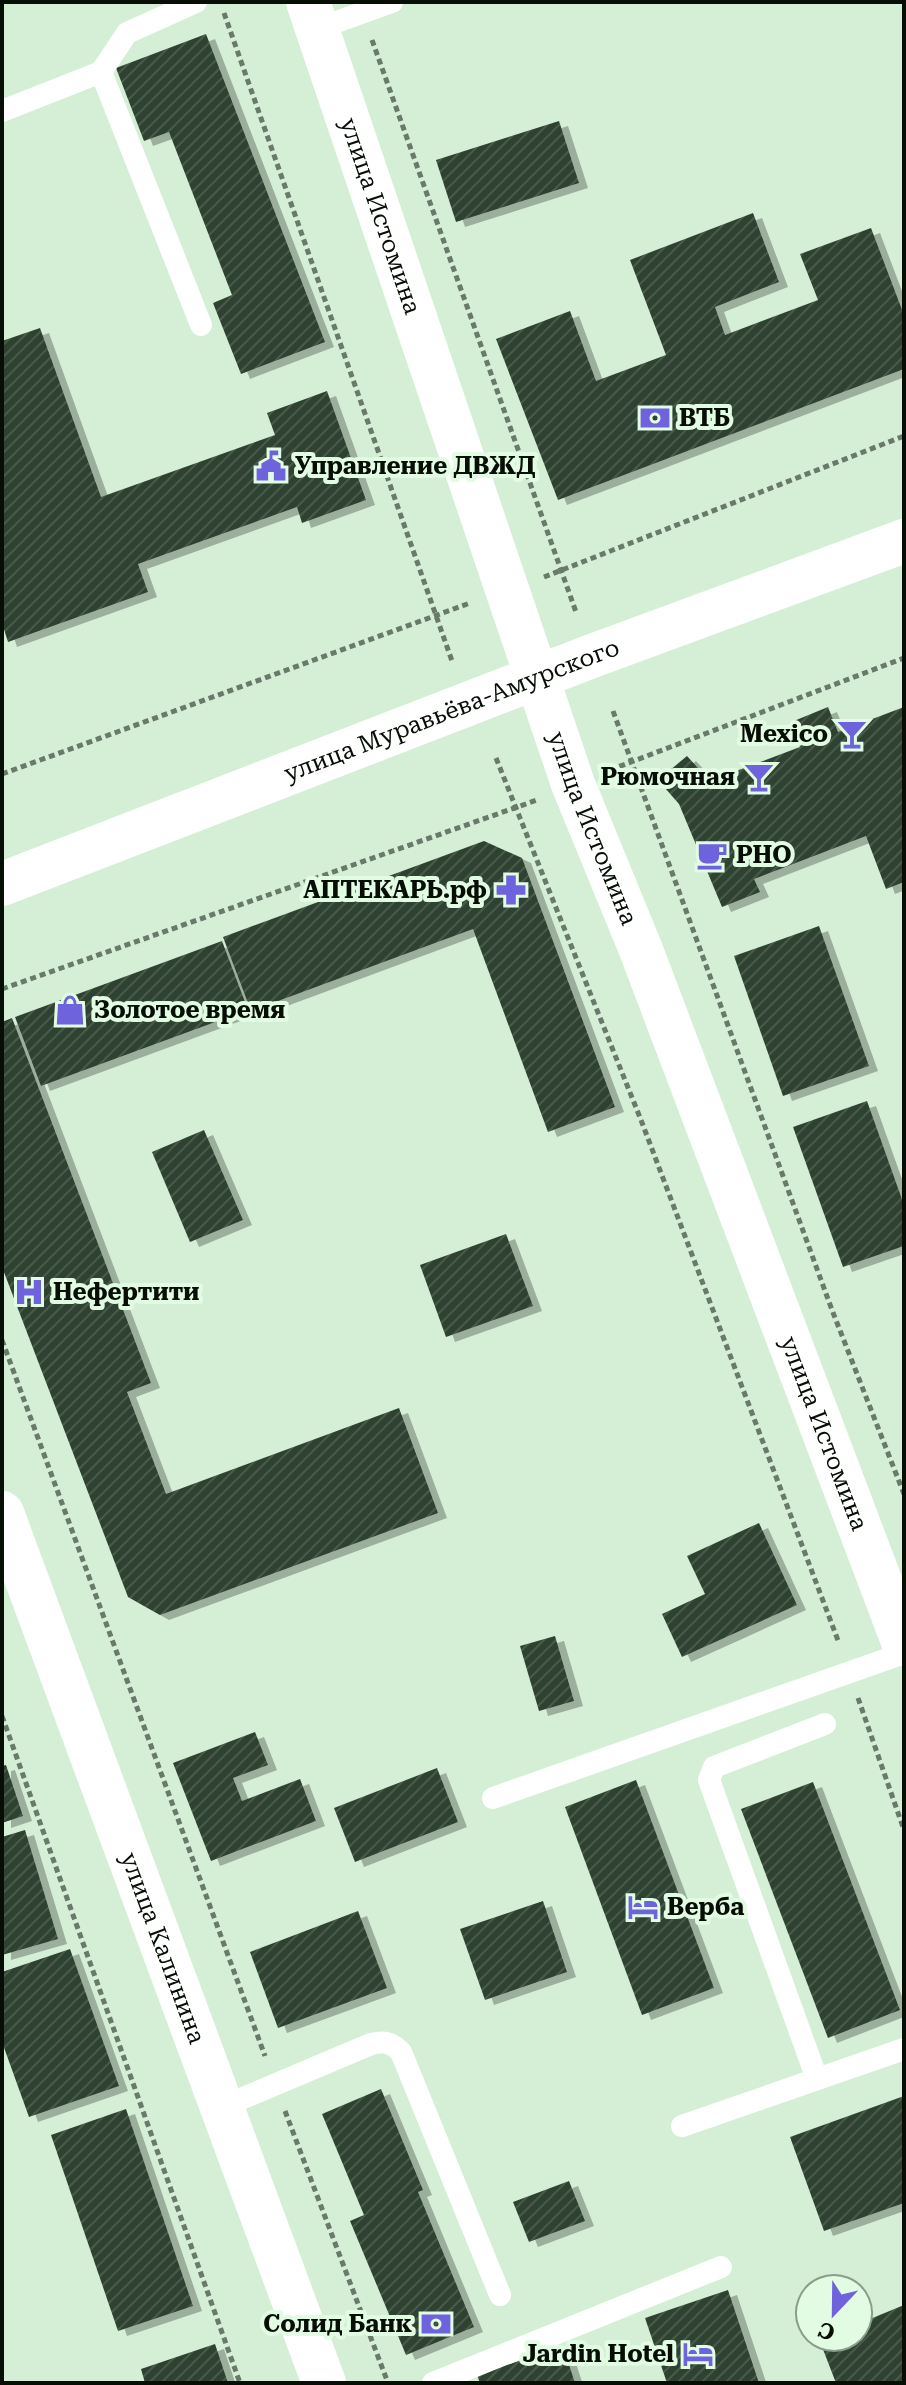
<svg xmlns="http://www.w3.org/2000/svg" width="906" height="2385" font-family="'Roboto Serif',serif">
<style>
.building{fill:url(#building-hatch);filter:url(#shadow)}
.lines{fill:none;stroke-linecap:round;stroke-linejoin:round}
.path{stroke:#69796a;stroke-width:5;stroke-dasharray:6 4;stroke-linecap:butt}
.service{stroke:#fff;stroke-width:22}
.tertiary{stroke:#fff;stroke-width:44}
.secondary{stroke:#fff;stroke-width:44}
.primary{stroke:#fff;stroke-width:44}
.labels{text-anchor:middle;stroke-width:8;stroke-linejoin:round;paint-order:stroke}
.street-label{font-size:24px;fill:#060e06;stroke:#e2fbe3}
.poi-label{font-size:24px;font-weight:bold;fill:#060e06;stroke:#e2fbe3;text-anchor:start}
</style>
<defs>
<pattern id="building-hatch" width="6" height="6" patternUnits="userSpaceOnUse" patternTransform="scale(2)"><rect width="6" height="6" fill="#2f4330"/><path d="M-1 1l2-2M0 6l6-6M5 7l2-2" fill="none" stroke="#4a5a4a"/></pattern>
<filter id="shadow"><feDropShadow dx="9" dy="5" stdDeviation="0" flood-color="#0004"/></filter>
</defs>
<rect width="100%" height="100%" fill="#d5eed6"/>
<g class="building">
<path d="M206,34L325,342L241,374L213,303L232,295L169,132L144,141L116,68Z"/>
<path d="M559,121L579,183L456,222L436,160Z"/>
<path d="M753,213L779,282L715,307L725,335L818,300L800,254L871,228L904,315V369L558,500L496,339L570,311L596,381L666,355L630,260Z"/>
<path d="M40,328L101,497L275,435L267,413L327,391L366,500L302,523L297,507L138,564L148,592L8,642L2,623V341Z"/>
<path d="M828,707L838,732L904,707V882L886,889L866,836L754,879L760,892L722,907L679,804L658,780L687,756L710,781L800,747L789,723Z"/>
<path d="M484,841L522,858L615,1107L548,1132L473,929L251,1011L223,937Z"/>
<path d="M819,926L869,1066L783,1096L734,956Z"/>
<path d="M222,941L248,1010L41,1086L15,1017Z"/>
<path d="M12,1018L151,1383L127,1392L166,1494L399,1408L438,1513L160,1615L128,1597L2,1267V1022Z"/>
<path d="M867,1101L904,1205V1246L843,1267L793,1127Z"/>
<path d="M204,1130L243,1220L190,1242L152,1152Z"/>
<path d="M506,1234L533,1306L446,1337L420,1265Z"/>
<path d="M759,1523L797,1605L682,1657L662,1614L705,1594L687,1556Z"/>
<path d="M555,1636L574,1701L539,1711L520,1646Z"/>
<path d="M255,1732L268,1765L233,1778L242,1801L300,1779L316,1821L211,1861L173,1763Z"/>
<path d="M6,1765L23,1816L2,1823V1766Z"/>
<path d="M437,1768L458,1822L355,1862L334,1808Z"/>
<path d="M636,1780L714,1988L642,2015L565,1807Z"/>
<path d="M813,1782L900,2010L828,2038L741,1809Z"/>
<path d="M25,1830L58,1939L2,1955V1837Z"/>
<path d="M543,1901L567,1972L485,2000L460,1929Z"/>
<path d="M358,1911L387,1988L278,2028L250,1952Z"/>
<path d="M70,1949L119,2086L29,2117L2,2042V1972Z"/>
<path d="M381,2089L423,2190L418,2192L474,2327L406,2355L350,2221L364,2215L322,2114Z"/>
<path d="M904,2096V2203L824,2231L790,2137Z"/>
<path d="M126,2109L193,2306L118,2331L51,2135Z"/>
<path d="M569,2181L585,2221L529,2242L513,2202Z"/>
<path d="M728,2290L759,2383H667L645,2318Z"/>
<path d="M904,2305V2383H836L819,2339L858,2337V2324Z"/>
<path d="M215,2344L228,2383H145L141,2369Z"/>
<path d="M563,2346L575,2383H480L477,2375Z"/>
</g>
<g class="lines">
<g class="path">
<path d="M224,13L452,661"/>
<path d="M372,40L576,612"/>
<path d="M544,577L904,436"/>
<path d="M613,711L832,1310L904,1494"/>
<path d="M496,758L641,1120L839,1643"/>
<path d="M610,770L904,658"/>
<path d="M2,774L470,603"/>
<path d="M2,989L537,800"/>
<path d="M2,1340L265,2056"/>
<path d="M858,1698L904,1830"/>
<path d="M2,1716L240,2383"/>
<path d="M285,2111L388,2383"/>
</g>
<g class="service">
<path d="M317,29L392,2"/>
<path d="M101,72L201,325"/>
<path d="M2,111L101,72L127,33L196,2"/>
<path d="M493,1798L904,1653"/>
<path d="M817,2079L709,1780L714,1767L825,1724"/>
<path d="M222,2107L371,2044C384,2041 391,2042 401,2052L500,2295"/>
<path d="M682,2126L904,2049"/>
<path d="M433,2383L721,2267"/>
</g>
<path class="tertiary" id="s1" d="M308,2L573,784L641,950L904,1644"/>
<path class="secondary" id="s2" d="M2,884L592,656L904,541"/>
<path class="primary" id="s3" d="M2,1513L324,2383"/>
</g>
<defs>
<g id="bank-bare" transform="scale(2.4)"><path d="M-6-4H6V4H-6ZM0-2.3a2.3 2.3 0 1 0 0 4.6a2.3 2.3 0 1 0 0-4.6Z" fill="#6e63dd" stroke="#e2fbe3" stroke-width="2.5" paint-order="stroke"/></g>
<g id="civic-bare" transform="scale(2.4)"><path d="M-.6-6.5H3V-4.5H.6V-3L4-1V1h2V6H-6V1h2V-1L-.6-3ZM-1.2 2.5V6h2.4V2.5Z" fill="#6e63dd" stroke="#e2fbe3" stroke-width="2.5" paint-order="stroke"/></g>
<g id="bar-bare" transform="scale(2.4)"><path d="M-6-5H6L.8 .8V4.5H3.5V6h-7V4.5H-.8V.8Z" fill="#6e63dd" stroke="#e2fbe3" stroke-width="2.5" paint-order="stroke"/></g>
<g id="cafe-bare" transform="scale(2.4)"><path d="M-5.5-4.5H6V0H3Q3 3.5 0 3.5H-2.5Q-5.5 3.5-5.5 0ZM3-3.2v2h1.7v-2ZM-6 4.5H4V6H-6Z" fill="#6e63dd" stroke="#e2fbe3" stroke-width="2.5" paint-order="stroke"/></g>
<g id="pharmacy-bare" transform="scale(2.4)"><path d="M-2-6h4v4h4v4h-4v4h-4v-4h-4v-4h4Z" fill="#6e63dd" stroke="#e2fbe3" stroke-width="2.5" paint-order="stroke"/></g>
<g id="shop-bare" transform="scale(2.4)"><path d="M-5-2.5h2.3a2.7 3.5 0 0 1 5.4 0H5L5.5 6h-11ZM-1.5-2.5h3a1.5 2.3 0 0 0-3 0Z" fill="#6e63dd" stroke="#e2fbe3" stroke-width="2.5" paint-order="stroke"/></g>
<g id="hospital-bare" transform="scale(2.4)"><path d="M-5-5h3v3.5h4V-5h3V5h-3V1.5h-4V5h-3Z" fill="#6e63dd" stroke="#e2fbe3" stroke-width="2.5" paint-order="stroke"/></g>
<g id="hotel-bare" transform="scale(2.4)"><path d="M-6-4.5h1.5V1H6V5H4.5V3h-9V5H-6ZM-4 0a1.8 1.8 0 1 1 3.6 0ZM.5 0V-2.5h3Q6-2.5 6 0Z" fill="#6e63dd" stroke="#e2fbe3" stroke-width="2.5" paint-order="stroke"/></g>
</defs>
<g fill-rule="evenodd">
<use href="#bank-bare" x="655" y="418"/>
<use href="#civic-bare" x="271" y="466"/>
<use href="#bar-bare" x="852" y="734"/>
<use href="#bar-bare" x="759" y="777"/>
<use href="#cafe-bare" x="712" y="855"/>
<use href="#pharmacy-bare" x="511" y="890"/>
<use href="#shop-bare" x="70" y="1010"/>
<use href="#hospital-bare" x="29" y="1292"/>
<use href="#hotel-bare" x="643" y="1907"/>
<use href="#bank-bare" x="436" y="2324"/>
<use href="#hotel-bare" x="698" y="2354"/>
</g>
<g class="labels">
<g class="street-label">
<text dy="8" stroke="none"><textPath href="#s1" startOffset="226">улица Истомина</textPath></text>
<text dy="8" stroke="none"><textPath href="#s2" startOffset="482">улица Муравьёва-Амурского</textPath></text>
<text dy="8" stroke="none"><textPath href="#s1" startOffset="874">улица Истомина</textPath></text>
<text dy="8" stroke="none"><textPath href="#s1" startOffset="1522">улица Истомина</textPath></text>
<text dy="8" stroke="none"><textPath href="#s3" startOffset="464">улица Калинина</textPath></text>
</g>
<g class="poi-label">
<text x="679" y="426">ВТБ</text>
<text x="295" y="474">Управление ДВЖД</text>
<text x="828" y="742" text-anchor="end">Mexico</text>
<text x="735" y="785" text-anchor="end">Рюмочная</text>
<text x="736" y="863">PHO</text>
<text x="487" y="898" text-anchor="end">АПТЕКАРЬ.рф</text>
<text x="94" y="1018">Золотое время</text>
<text x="53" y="1300">Нефертити</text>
<text x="667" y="1915">Верба</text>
<text x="412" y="2332" text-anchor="end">Солид Банк</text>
<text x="674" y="2362" text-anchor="end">Jardin Hotel</text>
</g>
</g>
<rect width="906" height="2385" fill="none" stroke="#060e06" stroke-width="8"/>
<g transform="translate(834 2313) rotate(202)"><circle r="38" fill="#e2fbe3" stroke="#8a9c8b" stroke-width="2"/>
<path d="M0-6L14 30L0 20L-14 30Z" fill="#6e63dd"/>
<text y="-12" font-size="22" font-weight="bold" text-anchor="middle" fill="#060e06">С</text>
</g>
</svg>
